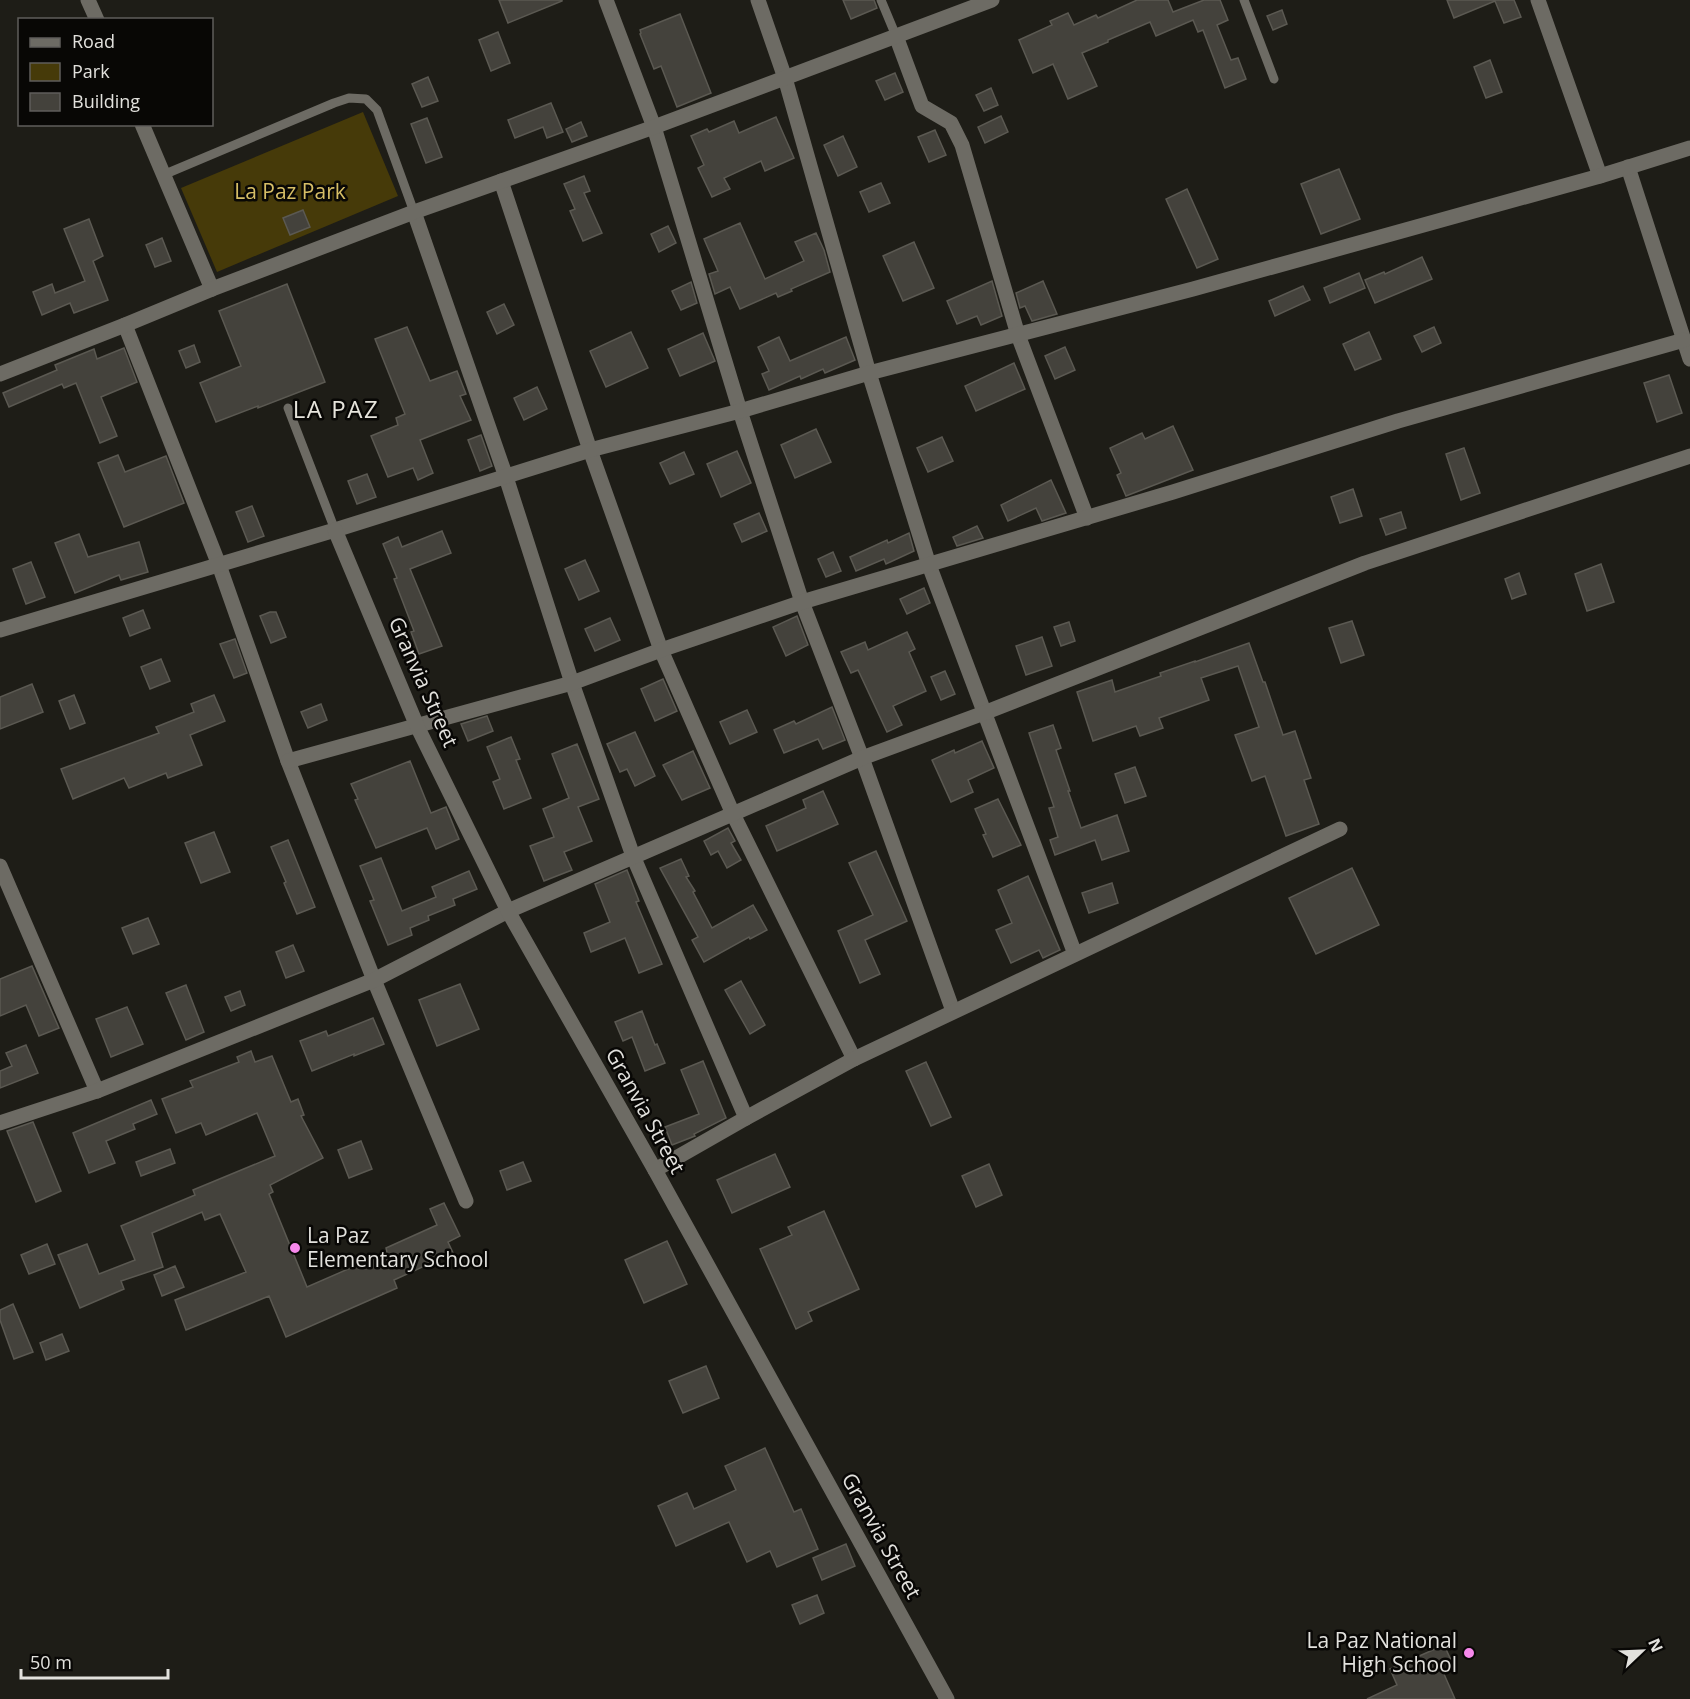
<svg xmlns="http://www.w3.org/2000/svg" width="1690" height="1699" font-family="'Open Sans',sans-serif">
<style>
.green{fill:#463a09}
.building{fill:#44423c;stroke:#5b5952;stroke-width:1.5}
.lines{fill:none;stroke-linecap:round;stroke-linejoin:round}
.service{stroke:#6d6b64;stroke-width:9}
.minor{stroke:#6d6b64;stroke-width:15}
.tertiary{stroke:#6d6b64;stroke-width:15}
.poi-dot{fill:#f788eb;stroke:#080705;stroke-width:2}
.labels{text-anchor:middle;stroke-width:5;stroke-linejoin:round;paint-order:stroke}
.park-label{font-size:21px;fill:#d6be66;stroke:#080705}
.street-label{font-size:21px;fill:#e2e1dd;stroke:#080705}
.poi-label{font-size:21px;fill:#e2e1dd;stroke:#080705;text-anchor:start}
.quarter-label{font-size:24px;letter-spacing:1.5px;fill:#e6e4dc;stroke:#080705}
</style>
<rect width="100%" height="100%" fill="#1e1d17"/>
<path class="green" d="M363,112L398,196L217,272L181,188Z"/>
<g class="building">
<path d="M499,0H562V1L508,23Z"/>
<path d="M843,0H874L877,8L851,19Z"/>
<path d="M1137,0H1168L1173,12L1204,0H1220L1228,20L1217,25L1231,60L1238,58L1246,79L1225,88L1203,30L1198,32L1193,20L1156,36L1150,22L1108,40V42L1082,53L1097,86L1068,99L1053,64L1033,73L1019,40L1052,25L1050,21L1068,13L1074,25L1096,15L1098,18Z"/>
<path d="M1447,0H1514L1521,17L1504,23L1495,1L1454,18Z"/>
<path d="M1282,10L1287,24L1273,30L1267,16Z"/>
<path d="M680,14L711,93L677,107L661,66L654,69L640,34L641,33L640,30Z"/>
<path d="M498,32L510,63L491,71L479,40Z"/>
<path d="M1490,60L1502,92L1486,98L1474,67Z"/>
<path d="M895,73L903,92L885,100L876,81Z"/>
<path d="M428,77L438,101L422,107L412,84Z"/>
<path d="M991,88L998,105L984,111L976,95Z"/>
<path d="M551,103L563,132L547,138L543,127L515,138L508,120Z"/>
<path d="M1001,116L1008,132L985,143L978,127Z"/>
<path d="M776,117L794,158L765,171L761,161L724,178L730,189L712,197L698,168L704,165L691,136L707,129L709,132L734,121L739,133Z"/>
<path d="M427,118L442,157L426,163L411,124Z"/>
<path d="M581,122L587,136L572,142L566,129Z"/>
<path d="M935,130L946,155L929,162L918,137Z"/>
<path d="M843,136L857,167L838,176L824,145Z"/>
<path d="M1339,169L1360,219L1321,234L1301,184Z"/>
<path d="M584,176L590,191L584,193L602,233L583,241L570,211L575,209L564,184Z"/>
<path d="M881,183L890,203L869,212L860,192Z"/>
<path d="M1187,189L1218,259L1197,268L1166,199Z"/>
<path d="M303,210L310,227L290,235L283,218Z"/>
<path d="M89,219L103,256L93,261L108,300L74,313L70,303L42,315L33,292L52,284L55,293L85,281L64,229Z"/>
<path d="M740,223L765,279L804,261L795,242L816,233L824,250L830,272L791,289L792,291L778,297L776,293L740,309L730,287L715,294L709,274L718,271L704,239Z"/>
<path d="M668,226L676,243L659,252L651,234Z"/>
<path d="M162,238L171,261L155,267L146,245Z"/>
<path d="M914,242L934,288L903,301L883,256Z"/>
<path d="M1422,257L1432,279L1375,303L1365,280L1384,272L1385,274Z"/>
<path d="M1359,273L1365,288L1330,303L1324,288Z"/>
<path d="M992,281L1002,316L981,325L977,316L957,324L947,301Z"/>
<path d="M1043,281L1057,314L1032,321L1025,306L1020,308L1016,293Z"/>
<path d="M691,282L697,303L681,310L672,291Z"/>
<path d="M287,284L325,382L258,408V406L216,422L200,383L241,366L219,311Z"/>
<path d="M1303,286L1310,300L1275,316L1269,301Z"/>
<path d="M504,304L514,325L497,334L487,312Z"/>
<path d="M407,327L430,381L457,371L466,394L460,396L471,420L420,440L433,473L418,480L413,468L388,477L371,436L398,425L396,418L405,414L375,339Z"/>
<path d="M1434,327L1441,343L1422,352L1414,336Z"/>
<path d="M631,332L648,368L606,387L590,351Z"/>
<path d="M1369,332L1381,359L1355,370L1343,344Z"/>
<path d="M703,333L715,361L680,376L668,349Z"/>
<path d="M779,337L790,361L846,337L855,360L825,373L823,369L801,379L800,376L769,390L762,374L769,371L758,347Z"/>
<path d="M194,345L200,362L186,368L179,351Z"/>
<path d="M1065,347L1075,370L1055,379L1045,356Z"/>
<path d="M124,348L137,382L101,397L117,436L100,443L76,383L64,388L62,384L9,407L3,393L57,370L55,365L94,349L97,359Z"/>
<path d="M1014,363L1025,389L976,411L965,386Z"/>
<path d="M1669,375L1682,413L1657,422L1644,383Z"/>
<path d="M537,387L547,409L524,420L514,398Z"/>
<path d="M1173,426L1193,470L1126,496L1117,475L1121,473L1110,448L1142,433L1145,439Z"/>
<path d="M816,429L831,462L795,478L781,445Z"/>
<path d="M481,435L492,466L480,471L468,440Z"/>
<path d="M942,437L953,461L928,472L917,448Z"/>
<path d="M1464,448L1480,493L1461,500L1446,454Z"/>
<path d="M737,451L751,483L721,497L707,464Z"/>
<path d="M684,452L694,474L670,484L660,463Z"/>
<path d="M118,455L125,472L166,456L184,503L124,527L98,463Z"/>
<path d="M367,474L376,497L357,504L348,481Z"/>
<path d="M1051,480L1066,513L1042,521L1036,508L1008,521L1001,505Z"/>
<path d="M1353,489L1362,516L1340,523L1331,497Z"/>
<path d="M252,506L264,536L248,542L236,512Z"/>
<path d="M1401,512L1406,528L1386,535L1380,519Z"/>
<path d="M759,513L767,531L742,542L734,524Z"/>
<path d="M977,526L983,538L957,546L953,537Z"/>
<path d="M442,531L451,553L410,569L442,646L419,654L411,632L414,631L394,579L397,578L383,544L398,537L402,547Z"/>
<path d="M909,533L914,551L886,564L884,559L856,571L850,557L887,540L888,543Z"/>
<path d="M79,534L88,557L139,542L148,572L121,580L119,575L75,593L55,543Z"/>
<path d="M833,552L841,571L826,577L818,559Z"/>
<path d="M585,560L599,591L579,600L565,569Z"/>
<path d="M31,562L45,597L26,604L13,569Z"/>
<path d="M1601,564L1614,602L1587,611L1575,574Z"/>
<path d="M1519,573L1526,594L1512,599L1505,579Z"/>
<path d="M924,588L930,603L907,614L900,599Z"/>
<path d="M143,610L150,628L130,636L123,618Z"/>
<path d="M270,612H276L286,637L271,643L260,616Z"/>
<path d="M797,616L808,645L786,656L773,627Z"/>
<path d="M610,618L620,640L595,651L585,629Z"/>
<path d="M1352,621L1364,655L1341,663L1329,628Z"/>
<path d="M1069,622L1075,641L1061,646L1054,627Z"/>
<path d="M907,632L915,649L909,652L926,691L893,706L902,725L887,732L858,670L851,673L841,652L865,642L868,650Z"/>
<path d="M1042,637L1052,666L1026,675L1016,646Z"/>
<path d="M235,639L247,673L234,678L220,644Z"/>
<path d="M1249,643L1263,682H1265L1283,735L1295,731L1311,778L1304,780L1319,824L1286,836L1265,776L1252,781L1235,735L1259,727L1238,666L1201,678L1209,700L1159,718L1163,728L1140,736L1136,726L1093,741L1077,692L1112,680L1115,692L1161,676L1160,673L1195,661V662Z"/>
<path d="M161,659L170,681L150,689L141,667Z"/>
<path d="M945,671L955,694L941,700L931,677Z"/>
<path d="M663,679L677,711L655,721L641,689Z"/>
<path d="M32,684L43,712L0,729V697Z"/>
<path d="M74,695L85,723L70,729L59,701Z"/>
<path d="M214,695L225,721L190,735L202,765L168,778L166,773L129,788L124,778L73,799L61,769L159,733L156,727L194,712L191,704Z"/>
<path d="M321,704L327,720L308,728L301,712Z"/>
<path d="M832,707L845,740L823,749L818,739L784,753L774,730L794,721L796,724Z"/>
<path d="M747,710L757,732L730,744L720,722Z"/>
<path d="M487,716L493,731L468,741L461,724Z"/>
<path d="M1053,725L1061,748L1056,750L1070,791H1068L1081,828L1117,815L1129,851L1102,860L1095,840L1055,855L1050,840L1058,837L1049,808L1054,807L1029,733Z"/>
<path d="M635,732L655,776L635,786L627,769L620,772L607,744Z"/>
<path d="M511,737L520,759L516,760L531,798L504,809L493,782L500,779L487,747Z"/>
<path d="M982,741L994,768L968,780L973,792L951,802L932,760L954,750L955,753Z"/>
<path d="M577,744L599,799L578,807L592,841L564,852L572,870L544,881L530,846L554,837L543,809L569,798L552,754Z"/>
<path d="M693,751L710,788L682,800L663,765Z"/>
<path d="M410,761L431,813L446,807L459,839L436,849L427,828L376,848L355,800L358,799L351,784Z"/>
<path d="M1135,767L1146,796L1125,803L1115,774Z"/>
<path d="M823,791L838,824L777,851L766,826L806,808L803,800Z"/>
<path d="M998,799L1021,845L993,857L983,835L986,834L975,809Z"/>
<path d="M728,828L735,841L731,843L741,860L727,868L718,851L711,855L704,841Z"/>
<path d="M214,832L230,872L201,883L185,843Z"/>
<path d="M288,840L315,907L297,914L284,883L286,882L271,847Z"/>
<path d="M876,851L907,921L865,940L880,974L860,983L838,931L873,915L849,863Z"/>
<path d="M381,858L402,911L436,897L432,887L469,871L477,889L453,899L455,905L428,916L429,920L410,928L412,935L388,945L370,901L374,900L360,866Z"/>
<path d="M681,859L689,876L686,877L695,891L693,892L712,928L753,905L767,930L750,939L749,937L704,962L692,940L698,937L660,868Z"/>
<path d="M1352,868L1379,925L1316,954L1289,898Z"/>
<path d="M627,870L639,901L636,902L662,964L639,973L625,938L591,952L584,933L610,922L595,884Z"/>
<path d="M1028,876L1060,950L1043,958L1039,950L1011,963L996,930L1012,923L998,890Z"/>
<path d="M1112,883L1118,903L1089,913L1082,893Z"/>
<path d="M148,918L159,944L133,954L122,928Z"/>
<path d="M293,945L304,971L286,978L276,952Z"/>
<path d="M32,966L59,1028L39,1036L26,1005L0,1016V979Z"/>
<path d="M741,981L765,1025L750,1034L725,990Z"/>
<path d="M460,984L479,1029L437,1046L419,1000Z"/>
<path d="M186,985L204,1032L186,1040L166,993Z"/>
<path d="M240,991L245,1005L231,1011L225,997Z"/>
<path d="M127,1007L143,1044L111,1057L96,1019Z"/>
<path d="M642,1011L655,1045L657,1044L665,1063L645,1071L632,1037L623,1041L615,1022Z"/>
<path d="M373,1018L384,1044L354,1056V1054L312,1071L300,1041L326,1031L328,1036Z"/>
<path d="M26,1045L38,1073L0,1088V1071L12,1066L6,1053Z"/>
<path d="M251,1051L255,1062L272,1056L291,1102L298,1099L304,1115L301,1116L323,1158L270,1185L273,1192L269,1194L307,1287L387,1252L386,1248L437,1225L430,1209L444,1203L460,1236L448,1242L453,1253L394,1280L397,1288L286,1337L269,1296L186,1330L175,1300L246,1272L220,1214L205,1220L202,1212L152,1233L163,1267L121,1281L124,1289L80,1308L58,1255L87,1244L99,1274L135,1260L121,1226L195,1195L193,1190L275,1156L257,1113L206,1135L201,1123L176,1133L162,1099L193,1087L190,1081L239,1062L237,1057Z"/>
<path d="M703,1061L726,1118L694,1134L695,1136L672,1145L665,1127L699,1114L681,1070Z"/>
<path d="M926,1062L951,1117L931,1126L906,1071Z"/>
<path d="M151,1100L157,1114L133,1124L135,1129L106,1141L115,1163L89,1173L73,1133Z"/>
<path d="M33,1122L61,1191L36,1202L7,1131Z"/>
<path d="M361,1141L372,1169L349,1178L338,1150Z"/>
<path d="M170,1149L175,1163L141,1176L136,1162Z"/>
<path d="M775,1154L790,1187L732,1213L717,1180Z"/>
<path d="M523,1162L531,1181L507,1190L500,1171Z"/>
<path d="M989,1164L1002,1195L976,1207L962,1176Z"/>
<path d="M824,1211L859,1289L808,1312L812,1321L796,1329L760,1249L792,1235L788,1227Z"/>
<path d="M667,1241L687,1284L644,1303L625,1260Z"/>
<path d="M47,1244L55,1264L29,1274L21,1255Z"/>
<path d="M175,1266L184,1287L162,1296L154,1275Z"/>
<path d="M13,1304L33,1352L14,1359L0,1320V1310Z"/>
<path d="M62,1334L69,1351L46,1360L40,1343Z"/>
<path d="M706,1366L719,1398L683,1413L669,1381Z"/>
<path d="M765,1448L794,1512L801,1509L818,1549L777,1567L770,1551L747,1562L729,1522L676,1546L658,1506L687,1493L694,1509L736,1490L725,1466Z"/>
<path d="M846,1544L855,1566L822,1580L813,1558Z"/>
<path d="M817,1595L824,1613L800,1624L792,1605Z"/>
<path d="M1444,1645L1451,1660L1440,1665L1455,1699H1367L1397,1685L1390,1669Z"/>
</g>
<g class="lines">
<g class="service">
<path d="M881,0L896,36"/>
<path d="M1244,0L1274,79"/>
<path d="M163,175L334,103L349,98L366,99L377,110L414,212"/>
<path d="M288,408L335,530"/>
</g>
<g class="minor">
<path d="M88,0L97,20"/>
<path d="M606,0L654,127L740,411L802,602L862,758L953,1011"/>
<path d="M758,0L785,78L869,373L929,565L1075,954"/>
<path d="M1538,0L1600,176"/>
<path d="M896,36L922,106L951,123L962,145L1018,335L1087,518"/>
<path d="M142,124L212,289"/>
<path d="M1628,167L1690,359"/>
<path d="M501,181L590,450L661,650L733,814L854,1059"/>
<path d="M414,212L506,477L572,683L633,856L746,1118"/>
<path d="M125,325L219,565L288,761L374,980L466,1201"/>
<path d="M0,374L125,325L212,289L414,212L654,127L992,0"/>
<path d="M0,630L335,530L590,450L740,411L869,373L1193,289L1600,176L1690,148"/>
<path d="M288,761L572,683L661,650L802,602L1173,492L1398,421L1684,340"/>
<path d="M0,866L97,1091"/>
<path d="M0,1123L97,1091L374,980L508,911L862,758L984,713L1365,563L1690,456"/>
<path d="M655,1170L746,1118L854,1059L1340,829"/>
</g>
<path class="tertiary" d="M335,530L417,726L508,911L655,1170L947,1699"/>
</g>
<g class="poi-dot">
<circle cx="295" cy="1248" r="6"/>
<circle cx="1469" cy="1653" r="6"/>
</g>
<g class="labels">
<g class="park-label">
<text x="290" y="199">La Paz Park</text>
</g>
<g class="street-label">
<text transform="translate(423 682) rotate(66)" y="7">Granvia Street</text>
<text transform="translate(645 1111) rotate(61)" y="7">Granvia Street</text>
<text transform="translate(881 1536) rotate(61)" y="7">Granvia Street</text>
</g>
<g class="poi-label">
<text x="307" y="1243">La Paz<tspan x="307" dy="24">Elementary School</tspan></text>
<text x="1457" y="1648" text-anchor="end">La Paz National<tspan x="1457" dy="24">High School</tspan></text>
</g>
<g class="quarter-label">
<text x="336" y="418">LA PAZ</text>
</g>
</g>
<rect x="18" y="18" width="195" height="108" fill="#080705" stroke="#5f5e5b" stroke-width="1.5"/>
<rect x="30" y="38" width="30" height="9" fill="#6d6b64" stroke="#5f5e5b" stroke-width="1.5"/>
<text x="72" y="48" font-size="18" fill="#e2e1dd">Road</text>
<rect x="30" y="63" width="30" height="18" fill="#463a09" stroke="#5f5e5b" stroke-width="1.5"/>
<text x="72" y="78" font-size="18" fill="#e2e1dd">Park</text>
<rect x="30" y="93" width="30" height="18" fill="#44423c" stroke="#5f5e5b" stroke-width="1.5"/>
<text x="72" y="108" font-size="18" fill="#e2e1dd">Building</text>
<g transform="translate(1642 1651) rotate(67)" stroke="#080705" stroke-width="4.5" paint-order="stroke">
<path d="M0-4.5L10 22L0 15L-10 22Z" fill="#e2e1dd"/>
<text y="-9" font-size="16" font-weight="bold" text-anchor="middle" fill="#e2e1dd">N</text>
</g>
<path d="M21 1669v9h147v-9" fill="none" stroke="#e2e1dd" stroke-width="3"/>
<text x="30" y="1669" font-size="18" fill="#e2e1dd" stroke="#080705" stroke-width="4.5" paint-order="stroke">50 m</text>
</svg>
